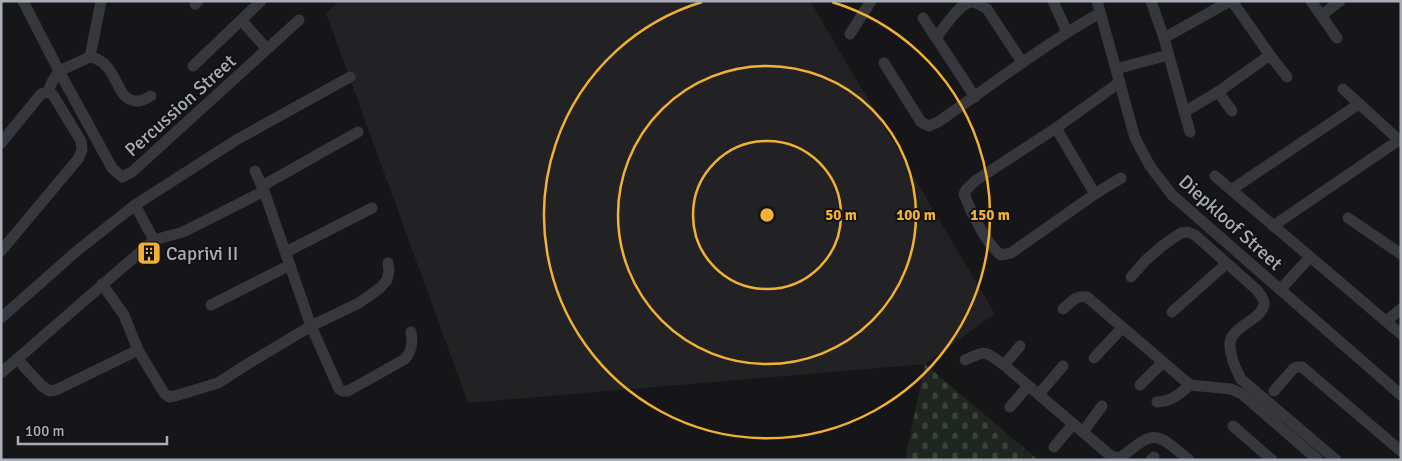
<svg xmlns="http://www.w3.org/2000/svg" width="1402" height="461" font-family="Signika,sans-serif">
<style>
.built{fill:#222225}
.cemetery{fill:url(#cemetery-stones)}
.lines{fill:none;stroke-linecap:round;stroke-linejoin:round}
.street{stroke:#37383d;stroke-width:11}
.ring{fill:none;stroke:#f2b134;stroke-width:2.5}
.labels{text-anchor:middle;stroke-width:4;stroke-linejoin:round;paint-order:stroke}
.street-label{font-size:19px;fill:#a8adb8;stroke:#111113}
.poi-label{font-size:19px;fill:#a8adb8;stroke:#111113;text-anchor:start}
.centre{fill:#f2b134;stroke:#111113;stroke-width:2.5}
.ring-label{font-size:15px;text-anchor:middle;font-weight:bold;fill:#f2b134;stroke:#111113;stroke-width:4;stroke-linejoin:round;paint-order:stroke}
</style>
<defs>
<pattern id="cemetery-stones" width="16" height="16" patternUnits="userSpaceOnUse" patternTransform="scale(1.25)"><rect width="16" height="16" fill="#1e261f"/><path d="M2 7V4a2 2 0 0 1 4 0v3zM10 15v-3a2 2 0 0 1 4 0v3z" fill="#3c433d"/></pattern>
</defs>
<rect width="100%" height="100%" fill="#161618"/>
<path class="built" d="M339,1H810L995,314L925,364L468,403L326,13Z"/>
<path class="cemetery" d="M925,364L1038,460H905Z"/>
<g class="lines">
<g class="street">
<path d="M23,1L59,71L112,168L122,177L132,172L299,20"/>
<path d="M1053,1L1067,32"/>
<path d="M1097,1L1135,138L1150,166L1172,195L1401,395"/>
<path d="M1151,1L1164,38L1190,132"/>
<path d="M1232,1L1270,55L1287,77"/>
<path d="M1311,1L1337,38"/>
<path d="M195,4L198,1"/>
<path d="M1322,15L1340,1"/>
<path d="M923,18L975,97"/>
<path d="M242,21L267,49"/>
<path d="M850,34L871,1"/>
<path d="M936,38C943,29 960,2 972,2C978,2 982,6 987,9L1022,62"/>
<path d="M1164,38L1230,1"/>
<path d="M90,57L101,1"/>
<path d="M884,63L921,122L929,126L938,122C992,85 1043,45 1100,13"/>
<path d="M193,66L261,1"/>
<path d="M1116,69L1168,55"/>
<path d="M1120,82L1056,128L975,181L966,190L964,194C971,212 986,244 1001,255L1011,253L1095,194L1121,178"/>
<path d="M1343,89L1401,142"/>
<path d="M48,92L52,82L59,71L90,57C119,62 114,100 136,101C141,102 146,98 151,96"/>
<path d="M1218,92L1232,111"/>
<path d="M1184,112L1218,92L1270,55"/>
<path d="M1056,128L1095,194"/>
<path d="M1,143L41,94L48,92L53,95L81,141L82,150L78,159L1,251"/>
<path d="M255,171L264,191L311,326L339,389L343,391H348L405,359C412,351 413,343 411,332"/>
<path d="M1215,176L1401,334"/>
<path d="M262,186L358,132"/>
<path d="M1231,190L1359,104"/>
<path d="M135,205L154,240"/>
<path d="M1348,218L1401,254"/>
<path d="M1273,226L1399,140"/>
<path d="M286,252L372,208"/>
<path d="M1131,277L1145,261L1162,246L1181,233L1188,232L1195,235L1258,291C1260,295 1265,300 1264,305C1261,320 1233,326 1230,342C1229,355 1235,368 1241,379L1336,460"/>
<path d="M102,284L124,315L138,350L164,393L169,397L175,396L218,383L246,365L311,326L359,303L380,288L387,280L389,270L388,263"/>
<path d="M1280,290L1310,257"/>
<path d="M211,305L290,265"/>
<path d="M1063,309C1070,303 1077,294 1087,297L1190,385"/>
<path d="M1172,312L1226,264"/>
<path d="M1,318L78,250L135,205L236,140L350,77"/>
<path d="M1386,321L1401,309"/>
<path d="M1094,358L1122,328"/>
<path d="M17,359L42,386L50,391L56,390L138,350"/>
<path d="M965,360C987,350 984,351 1004,365L1111,456L1120,458C1155,430 1155,431 1189,460"/>
<path d="M1004,365L1020,346"/>
<path d="M1,373L154,240L183,232L264,191"/>
<path d="M1140,385L1163,362"/>
<path d="M1274,391L1294,368L1298,367H1302L1401,451"/>
<path d="M1039,394L1063,366"/>
<path d="M1157,402C1173,401 1179,394 1190,385L1231,389L1242,394L1318,460"/>
<path d="M1010,407L1028,386"/>
<path d="M1233,426L1272,460"/>
<path d="M1083,432L1102,406"/>
<path d="M1054,447L1073,424"/>
<path d="M1151,460L1154,457"/>
</g>
</g>
<g class="ring">
<circle cx="767" cy="215" r="74"/>
<circle cx="767" cy="215" r="149"/>
<path d="M832 2A223 223 0 1 1 702 2"/>
</g>
<defs>
<g id="building-square" transform="scale(1.25)"><rect x="-9" y="-9" width="18" height="18" rx="4" fill="#f2b134" stroke="#111113"/><path d="M-4-6H4V6H1V3H-1V6H-4ZM-2.5-4.3h1.7v1.8h-1.7ZM.8-4.3h1.7v1.8H.8ZM-2.5-1h1.7V.8h-1.7ZM.8-1h1.7V.8H.8Z" fill="#111"/></g>
</defs>
<g fill-rule="evenodd">
<use href="#building-square" x="149" y="253"/>
</g>
<g class="labels">
<g class="street-label">
<text transform="translate(180 105) rotate(-42)" y="7">Percussion Street</text>
<text transform="translate(1231 222) rotate(42)" y="7">Diepkloof Street</text>
</g>
<g class="poi-label">
<text x="166" y="260">Caprivi II</text>
</g>
</g>
<circle cx="767" cy="215" r="8" class="centre"/>
<g class="ring-label">
<text x="841" y="220">50 m</text>
<text x="916" y="220">100 m</text>
<text x="990" y="220">150 m</text>
</g>
<rect width="1402" height="461" fill="none" stroke="#a8adb8" stroke-width="5"/>
<path d="M18 436v8h149v-8" fill="none" stroke="#a8adb8" stroke-width="2.5"/>
<text x="25" y="436" font-size="15" fill="#a8adb8" stroke="#111113" stroke-width="4" paint-order="stroke">100 m</text>
</svg>
